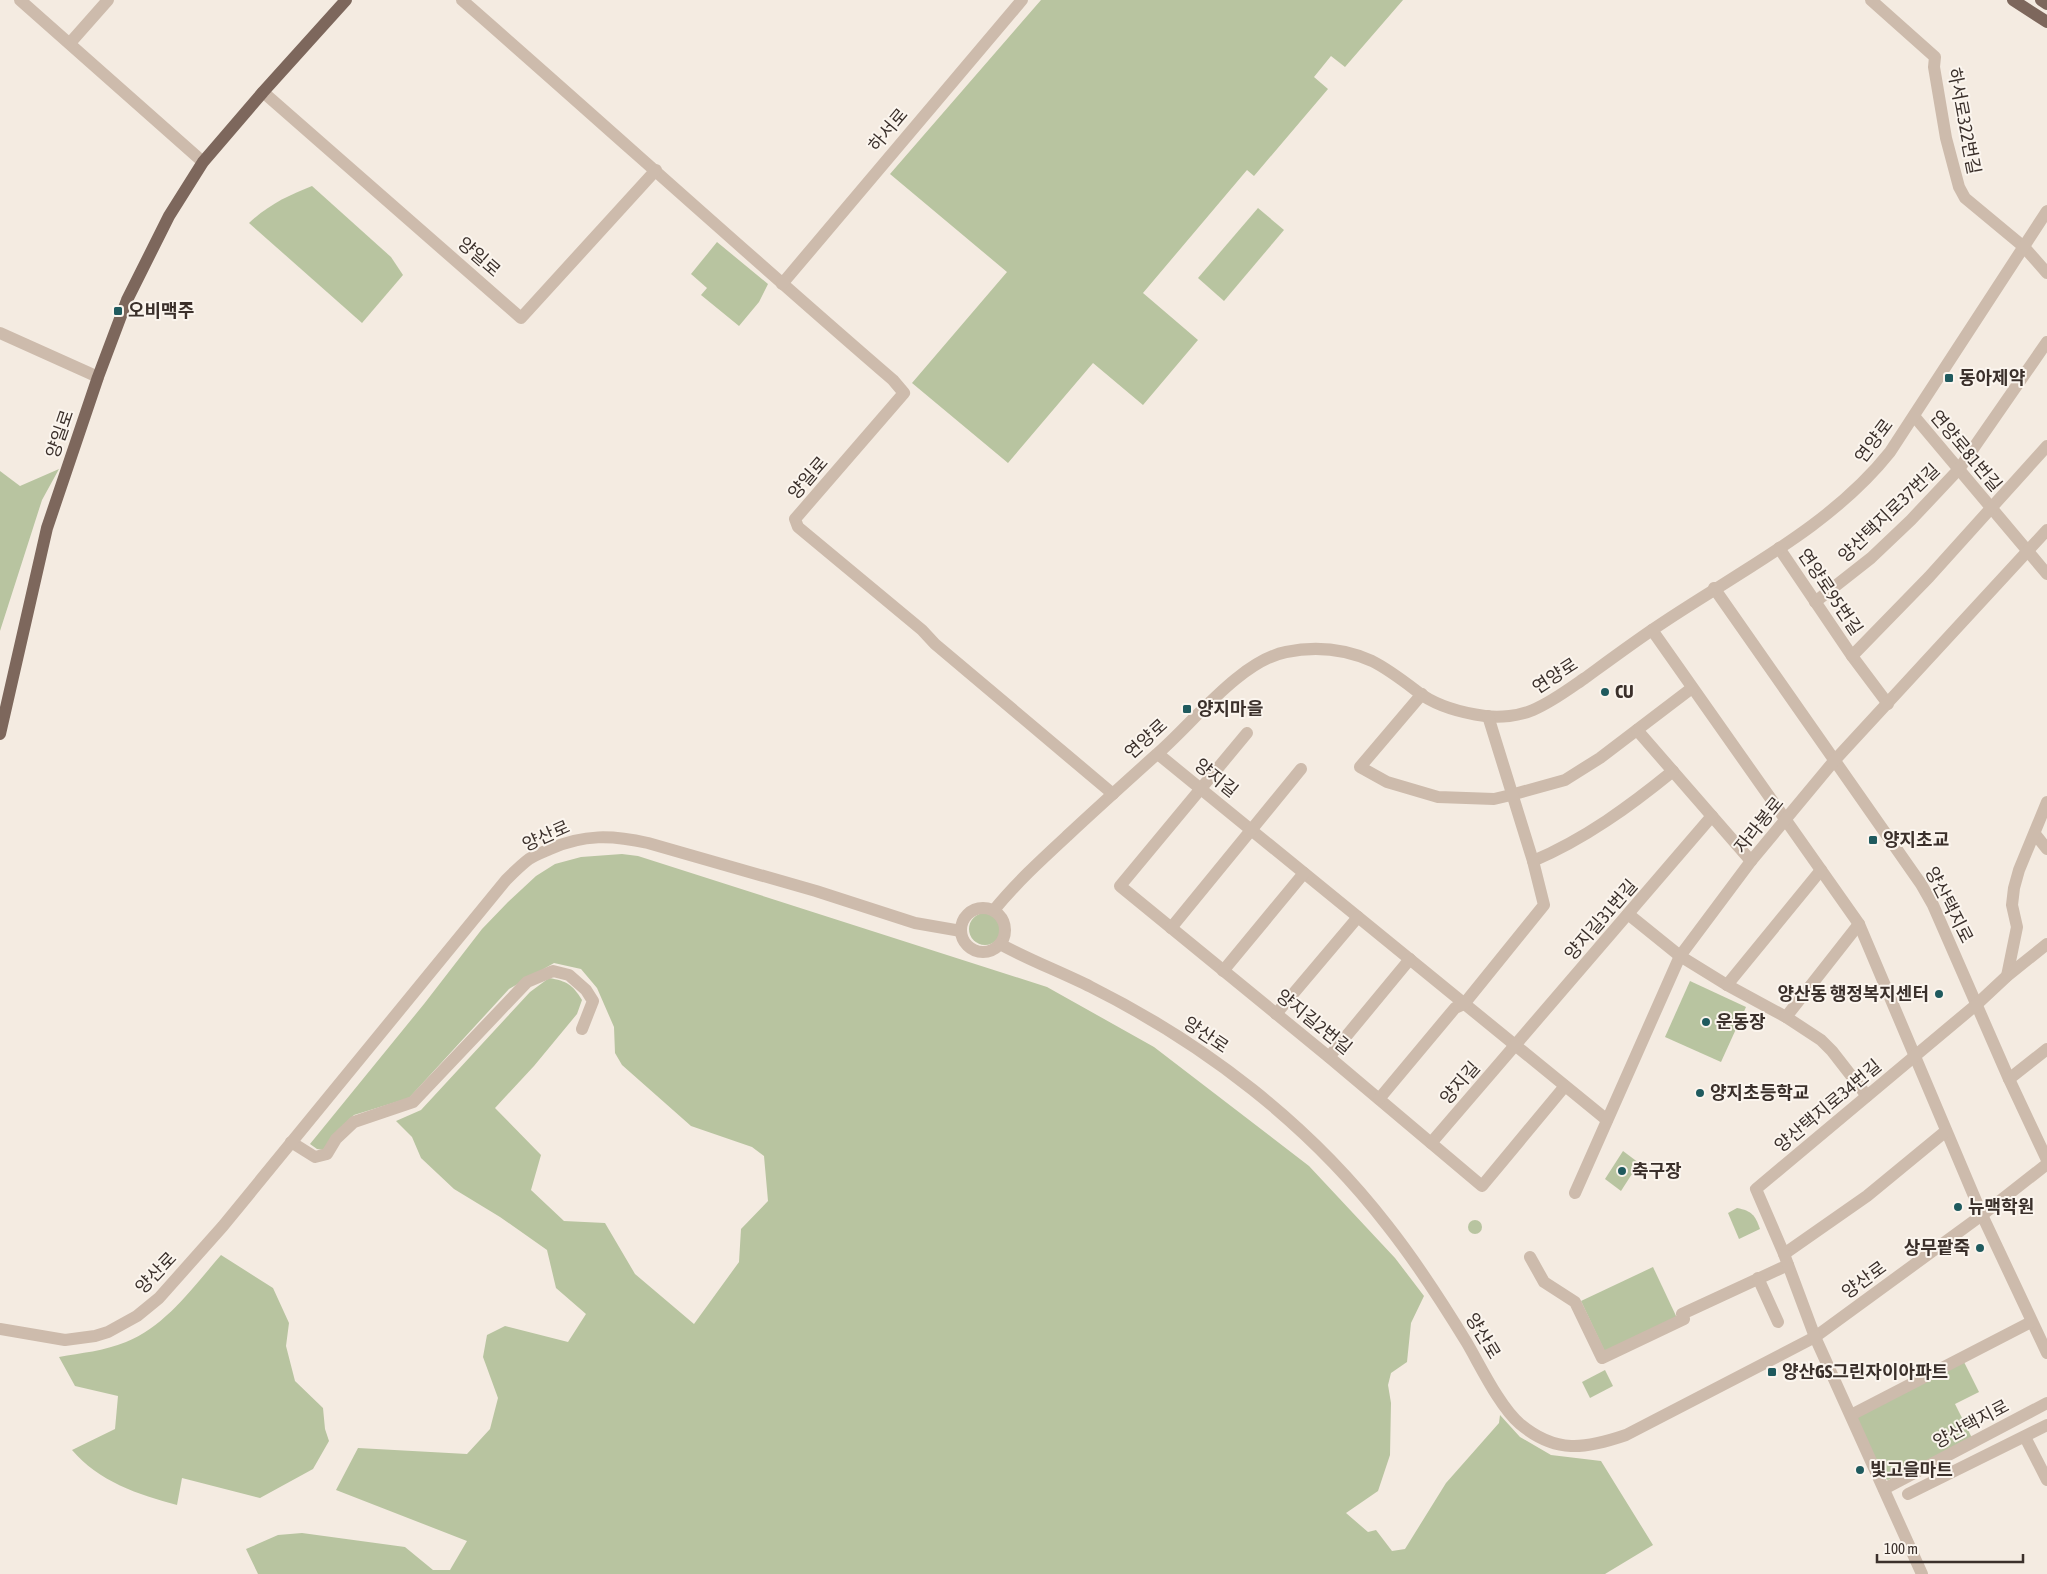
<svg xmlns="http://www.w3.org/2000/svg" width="2047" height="1574" font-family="'Asap Condensed','Noto Sans KR',sans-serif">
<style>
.green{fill:#b8c4a0}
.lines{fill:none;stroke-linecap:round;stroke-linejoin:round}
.minor{stroke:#cdbbac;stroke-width:12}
.major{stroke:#7d675c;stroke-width:12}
.poi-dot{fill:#1f5a5e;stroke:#fbf5ee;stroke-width:2}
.labels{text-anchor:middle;stroke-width:4;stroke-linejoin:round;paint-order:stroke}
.street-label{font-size:18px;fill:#3b302b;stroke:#fbf5ee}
.poi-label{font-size:18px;font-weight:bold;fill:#3b302b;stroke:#fbf5ee;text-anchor:start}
</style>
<rect width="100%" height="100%" fill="#f4ebe1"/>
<g class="green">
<path d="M1041,0H1403L1345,67L1331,56L1314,77L1328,89L1254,176L1247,170L1143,293L1198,340L1143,405L1093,363L1008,463L912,383L1007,272L890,174Z"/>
<path d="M312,186L391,257L403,275L362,323L249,223C268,205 289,195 312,186Z"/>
<path d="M1258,208L1284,230L1224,301L1198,278Z"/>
<path d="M717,242L768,284L759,302L739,326L701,295L707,288L691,274Z"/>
<path d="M59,469L42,500L0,631V471L20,486Z"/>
<path d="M622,854L638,856L1047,987L1154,1047L1309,1166L1395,1258L1424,1296L1411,1323L1407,1362L1391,1373L1388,1385L1391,1403L1390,1455L1378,1491L1346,1513L1368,1532L1376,1530L1392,1551L1405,1549L1446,1483L1499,1423L1500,1415L1520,1437L1551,1455L1601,1461L1653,1545L1605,1574H258L246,1549L278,1535L302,1533L405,1547L433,1570H450L467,1541L336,1490L358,1448L467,1454L490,1429L498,1398L483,1357L487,1335L505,1326L568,1342L586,1314L556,1288L547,1250L500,1217L454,1189L421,1158L412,1137L396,1121L421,1110L530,992L549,978C567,981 573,985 582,1000L577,1014L534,1066L495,1108L541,1155L531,1190L564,1221L605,1223L635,1274L694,1324L739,1262L741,1229L768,1201L764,1156L752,1147L691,1126L622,1065L615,1053L614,1027L597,988L581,969L554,963L509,989L409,1098L354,1115L335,1133L323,1150L317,1149L310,1144L424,1004L482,929L508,902L536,876L555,864L581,857Z"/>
<circle cx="985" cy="929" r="16"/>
<path d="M1690,981L1746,1007L1721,1062L1665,1037Z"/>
<path d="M1623,1151L1639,1163L1621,1191L1605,1179Z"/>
<path d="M1737,1208C1752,1211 1755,1215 1760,1229L1739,1239L1728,1213Z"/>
<circle cx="1475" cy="1227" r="7"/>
<path d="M221,1255L273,1288L289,1323L286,1346L295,1381L323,1408L325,1429L329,1441L313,1469L260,1498L182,1478L177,1505C139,1495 98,1481 72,1450L115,1429L118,1396L75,1386L59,1357C81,1353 104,1351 126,1342C166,1326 194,1286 221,1255Z"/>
<path d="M1653,1267L1677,1318L1605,1352L1581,1301Z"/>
<path d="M1964,1362L1979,1392L1955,1404L1972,1438L1888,1480L1883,1478L1855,1417Z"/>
<path d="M1605,1370L1613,1386L1590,1398L1582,1382Z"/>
</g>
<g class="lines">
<g class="minor">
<path d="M20,0L203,162"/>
<path d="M462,0C606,126 748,255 893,380L904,393L795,519L798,527L922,630L935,644L1113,794"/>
<path d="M1871,0L1935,57L1934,67L1946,138L1959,187L1965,198L2024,247L2047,273"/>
<path d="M70,43L108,0"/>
<path d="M263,92L521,318L656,170"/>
<path d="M782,284L1022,0"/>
<path d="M0,333L98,377"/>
<path d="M1914,416L2047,574"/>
<path d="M1779,548L1852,656L1888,704"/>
<path d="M1714,588L1921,884L1933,905L2009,1079L2047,1160"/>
<path d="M1815,602L1871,558L1911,520L1959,469L2047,342"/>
<path d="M1652,630L1859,924L1982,1215L2047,1353"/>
<path d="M1852,656L1929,577L2047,446"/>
<path d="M1422,694L1360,767L1387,782L1438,797L1494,799L1511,795L1565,780L1600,758L1692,688"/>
<path d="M1637,730L1751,861"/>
<path d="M1247,733L1120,886L1329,1057L1482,1186L1565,1086"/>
<path d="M1158,754L1607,1120"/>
<path d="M2035,834L2047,849"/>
<path d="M1533,861C1585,839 1630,806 1673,771"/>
<circle cx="983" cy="930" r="22"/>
<path d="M994,910C1016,883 1041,860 1067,836C1097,808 1127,781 1157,754C1192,724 1240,661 1286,652C1315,646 1345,649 1372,661C1390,670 1406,683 1422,695C1440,707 1463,713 1485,716C1500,718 1519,716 1533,710C1552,702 1569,689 1585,678C1607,662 1630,645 1652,630C1733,574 1828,530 1890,452L2047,211"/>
<path d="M1628,914L1680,956L1727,985L1786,1017L1821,1040L1832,1051L1867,1096"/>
<path d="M1171,928L1301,769"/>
<path d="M1000,944C1029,960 1061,972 1091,987C1205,1044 1309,1124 1387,1225C1417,1263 1442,1302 1467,1343C1481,1367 1500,1407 1520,1424C1556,1454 1585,1449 1626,1435L1815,1337L1982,1215L2047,1164"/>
<path d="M1223,971L1304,873"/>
<path d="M2007,976L2017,927L2012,905L2014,888L2019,870L2047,802"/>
<path d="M1727,985L1821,870"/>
<path d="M1276,1014L1358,917"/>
<path d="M1786,1017L1859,924"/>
<path d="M1329,1057L1410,959"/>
<path d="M2009,1079L2047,1049"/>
<path d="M1379,1099L1455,1008L1464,1004L1544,905L1533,861L1488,716"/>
<path d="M291,1142L315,1157L327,1154L336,1139L354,1122L413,1102L527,982L553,971L569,975L586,990L593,1001L582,1029"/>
<path d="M1431,1143L1712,816"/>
<path d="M1575,1193L1680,956L1751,861L1834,761L2047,530"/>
<path d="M1784,1254L1867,1196L1946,1131"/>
<path d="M1530,1257L1544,1282L1575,1302L1602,1358L1684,1319L1682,1314L1788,1265"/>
<path d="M1758,1278L1778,1322"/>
<path d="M0,1329L65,1340L95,1336L108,1332L137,1316L159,1298L223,1226L506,880C513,873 521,865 529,859C535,855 543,852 550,849C584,834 612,835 648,843L816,891L915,923L961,931"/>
<path d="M1851,1415L2031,1322"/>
<path d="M2025,1437L2047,1480"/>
<path d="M1884,1489L2047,1403"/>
<path d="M1908,1494L2047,1425"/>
<path d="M1922,1574L1815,1337L1784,1254L1756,1189L1977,1004L2007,976L2047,944"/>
</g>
<g class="major">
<path d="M2013,0L2047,22"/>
<path d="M2041,0L2047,4"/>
<path d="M0,734L47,528L98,377L127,300L169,216L203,162L263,92L346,0"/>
</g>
</g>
<g class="poi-dot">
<rect x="113" y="306" width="10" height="10" rx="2.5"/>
<rect x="1944" y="373" width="10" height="10" rx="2.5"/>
<circle cx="1605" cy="692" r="5"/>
<rect x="1182" y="704" width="10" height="10" rx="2.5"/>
<rect x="1868" y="835" width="10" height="10" rx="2.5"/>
<circle cx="1939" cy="994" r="5"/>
<circle cx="1706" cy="1022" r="5"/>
<circle cx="1700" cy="1093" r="5"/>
<circle cx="1622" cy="1171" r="5"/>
<circle cx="1958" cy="1207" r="5"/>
<circle cx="1980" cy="1248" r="5"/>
<rect x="1767" y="1367" width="10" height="10" rx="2.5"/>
<circle cx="1860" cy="1470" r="5"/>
</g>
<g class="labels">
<g class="street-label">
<text transform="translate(1964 121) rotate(79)" y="6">하서로322번길</text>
<text transform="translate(888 130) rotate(-50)" y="6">하서로</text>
<text transform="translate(479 257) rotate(41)" y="6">양일로</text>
<text transform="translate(60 434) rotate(-71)" y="6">양일로</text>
<text transform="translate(1874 441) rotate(-53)" y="6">연양로</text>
<text transform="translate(1966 451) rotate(50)" y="6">연양로81번길</text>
<text transform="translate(808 478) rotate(-49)" y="6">양일로</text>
<text transform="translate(1889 513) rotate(-44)" y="6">양산택지로37번길</text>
<text transform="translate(1830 592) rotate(56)" y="6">연양로95번길</text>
<text transform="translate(1555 676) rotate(-33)" y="6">연양로</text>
<text transform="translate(1146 739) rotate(-42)" y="6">연양로</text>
<text transform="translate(1216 778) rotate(39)" y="6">양지길</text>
<text transform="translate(1759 825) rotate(-51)" y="6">자라봉로</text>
<text transform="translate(546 836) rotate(-24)" y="6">양산로</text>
<text transform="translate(1949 905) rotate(63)" y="6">양산택지로</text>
<text transform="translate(1601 920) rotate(-49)" y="6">양지길31번길</text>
<text transform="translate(1314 1022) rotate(39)" y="6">양지길2번길</text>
<text transform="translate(1206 1035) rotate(34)" y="6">양산로</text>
<text transform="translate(1460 1083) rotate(-49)" y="6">양지길</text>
<text transform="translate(1828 1106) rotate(-40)" y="6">양산택지로34번길</text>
<text transform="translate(156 1273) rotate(-46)" y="6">양산로</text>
<text transform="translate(1864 1280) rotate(-36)" y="6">양산로</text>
<text transform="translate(1483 1336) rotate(59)" y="6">양산로</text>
<text transform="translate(1971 1424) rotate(-28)" y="6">양산택지로</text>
</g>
<g class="poi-label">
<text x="128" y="317">오비맥주</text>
<text x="1959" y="384">동아제약</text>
<text x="1615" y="698">CU</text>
<text x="1197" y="715">양지마을</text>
<text x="1883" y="846">양지초교</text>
<text x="1929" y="1000" text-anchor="end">양산동 행정복지센터</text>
<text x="1716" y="1028">운동장</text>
<text x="1710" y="1099">양지초등학교</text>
<text x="1632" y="1177">축구장</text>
<text x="1968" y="1213">뉴맥학원</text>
<text x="1970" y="1254" text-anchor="end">상무팥죽</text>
<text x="1782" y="1378">양산GS그린자이아파트</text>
<text x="1870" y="1476">빛고을마트</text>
</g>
</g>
<path d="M1877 1554v8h146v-8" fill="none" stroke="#3b302b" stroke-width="2.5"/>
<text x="1884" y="1554" font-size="15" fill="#3b302b" stroke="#fbf5ee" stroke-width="4" paint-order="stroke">100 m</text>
</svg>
